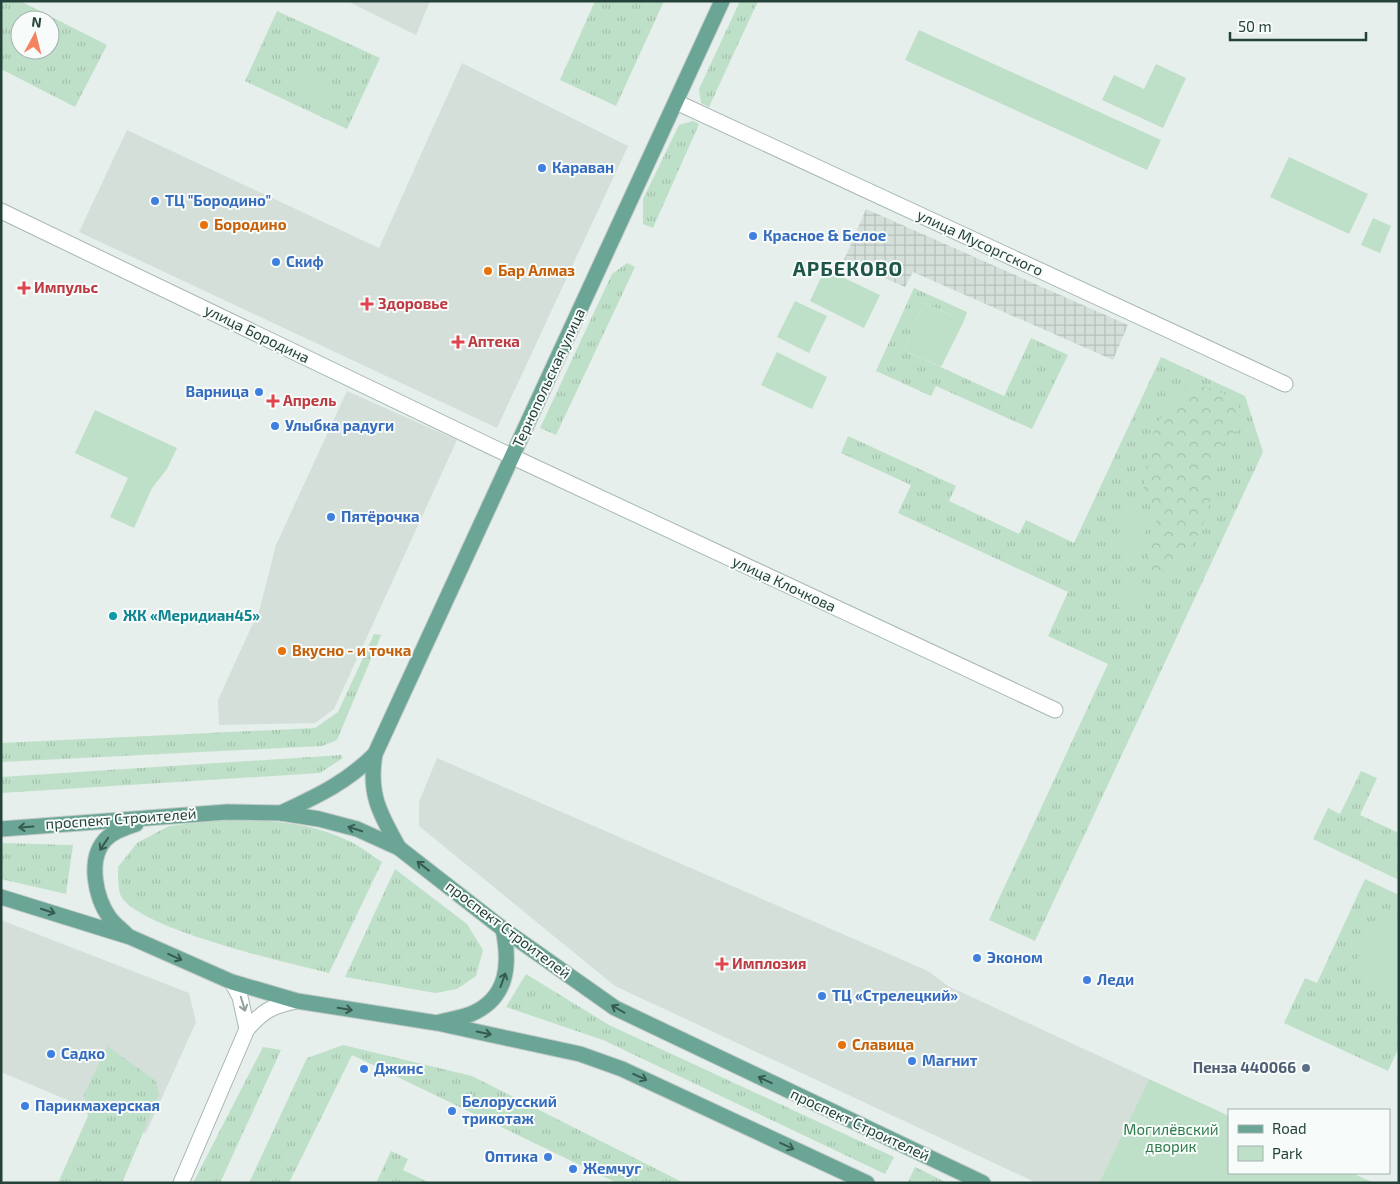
<svg xmlns="http://www.w3.org/2000/svg" width="1400" height="1184" font-family="'Exo 2',sans-serif">
<style>
.built{fill:#d4dfda}
.industrial{fill:url(#industrial-grid)}
.grass{fill:url(#grass-tufts);fill-rule:evenodd}
.forest{fill:url(#forest-crowns)}
.park{fill:#bfe0c8}
.lines{fill:none;stroke-linecap:round;stroke-linejoin:round}
.minor-casing{stroke:#a8b8b2;stroke-width:17}
.primary-casing{stroke:#c2cac8;stroke-width:17}
.minor{stroke:#fff;stroke-width:15}
.primary{stroke:#6aa596;stroke-width:15}
.oneway{stroke:#365b51}
.oneway2{stroke:#92a09c}
.shop-dot{fill:#3f7fe0;stroke:#f7fbf9;stroke-width:2}
.food-dot{fill:#e8710a;stroke:#f7fbf9;stroke-width:2}
.health-dot{fill:#e0444e;stroke:#f7fbf9;stroke-width:2}
.culture-dot{fill:#0f9aa8;stroke:#f7fbf9;stroke-width:2}
.service-dot{fill:#5c6f8a;stroke:#f7fbf9;stroke-width:2}
.labels{text-anchor:middle;stroke-width:4;stroke-linejoin:round;paint-order:stroke}
.shop-label{font-size:15px;font-weight:bold;fill:#366cbe;stroke:#f7fbf9;text-anchor:start}
.food-label{font-size:15px;font-weight:bold;fill:#c56008;stroke:#f7fbf9;text-anchor:start}
.street-label{font-size:15px;fill:#24423a;stroke:#f7fbf9}
.health-label{font-size:15px;font-weight:bold;fill:#be3a42;stroke:#f7fbf9;text-anchor:start}
.culture-label{font-size:15px;font-weight:bold;fill:#0d838f;stroke:#f7fbf9;text-anchor:start}
.service-label{font-size:15px;font-weight:bold;fill:#4e5e75;stroke:#f7fbf9;text-anchor:end}
.park-label{font-size:15px;fill:#2d7a4b;stroke:#f7fbf9}
.district-label{font-size:20px;font-weight:bold;letter-spacing:1px;fill:#1f5548;stroke:#f7fbf9}
</style>
<defs>
<pattern id="industrial-grid" width="8" height="8" patternUnits="userSpaceOnUse" patternTransform="scale(1.25)"><rect width="8" height="8" fill="#d4dfda"/><path d="M0 4h8M4 0v8" fill="none" stroke="#b6c1bc"/></pattern>
<pattern id="grass-tufts" width="24" height="20" patternUnits="userSpaceOnUse" patternTransform="scale(1.25)"><rect width="24" height="20" fill="#bfe0c8"/><path d="M3 7l-1-3M5 7V3M7 7l1-3M15 17l-1-3M17 17v-4M19 17l1-3" fill="none" stroke="#a4c1ad"/></pattern>
<pattern id="forest-crowns" width="20" height="18" patternUnits="userSpaceOnUse" patternTransform="scale(1.25)"><rect width="20" height="18" fill="#bfe0c8"/><path d="M2 6a3 3 0 1 1 6 0M12 15a3 3 0 1 1 6 0" fill="none" stroke="#a4c1ad"/></pattern>
</defs>
<rect width="100%" height="100%" fill="#e6efeb"/>
<g class="built">
<path d="M347,1H430L416,35Z"/>
<path d="M462,63L628,146L497,428L79,232L127,130L379,248Z"/>
<path d="M347,391L457,440L334,709L315,723L219,725L218,700L260,608L276,545Z"/>
<path d="M437,758L928,971L948,986L1149,1079L1099,1183H1037L615,986L419,826V802Z"/>
<path d="M1,920L189,993L196,1022L146,1133L1,1072Z"/>
</g>
<path class="industrial" d="M866,209L1128,325L1113,360L913,272L905,287L844,260Z"/>
<g class="grass">
<path d="M1,1H20L107,45L75,107L1,69ZM20,20H50V50H20Z"/>
<path d="M595,1H664L616,106L560,80Z"/>
<path d="M740,1H758L709,107L701,103L699,89Z"/>
<path d="M277,11L380,58L347,129L245,81Z"/>
<path d="M693,121L699,124L653,228L643,224V199L679,125Z"/>
<path d="M627,263L635,267L556,435L540,428L612,274Z"/>
<path d="M914,288L967,312L964,321L924,303L903,350L1004,396L1031,338L1068,355L1032,429L936,386L931,396L876,371Z"/>
<path d="M1161,357L1245,396L1263,452L1035,941L989,920L1108,664L1048,636L1068,592L898,513L911,485L841,453L848,436L956,486L949,501L1019,534L1026,520L1074,543Z"/>
<path d="M374,634L381,635L337,740L322,746L1,762V743L315,728L338,712Z"/>
<path d="M341,755L343,758L320,773L1,793V777Z"/>
<path d="M1361,771L1377,778L1360,815L1399,833V880L1313,839L1328,808L1340,814Z"/>
<path d="M226,819C268,820 310,822 349,841C360,846 371,855 382,862L329,973C292,964 133,928 120,894C118,886 118,875 118,867L137,843L169,826Z"/>
<path d="M1,843L73,845L66,894L1,879Z"/>
<path d="M395,869L467,924L483,950L476,976L457,989L435,993L345,977Z"/>
<path d="M1365,879L1399,895V1047L1388,1071L1284,1023L1305,978L1317,983Z"/>
<path d="M526,974L609,1025L894,1157L885,1174L603,1040L506,1007Z"/>
<path d="M343,1045L472,1076L684,1183H617L352,1055L289,1183H249L307,1058Z"/>
<path d="M107,1046L156,1081L159,1095L122,1183H58L88,1116L84,1095Z"/>
<path d="M263,1047L281,1050L220,1183H193Z"/>
<path d="M391,1151L408,1159L403,1170L430,1183H376Z"/>
<path d="M915,1167L948,1183H910L908,1182Z"/>
</g>
<path class="forest" d="M1192,386C1211,386 1231,394 1241,410C1240,441 1228,432 1219,452C1212,467 1214,486 1210,502C1204,528 1186,566 1158,573L1146,567V558L1157,518L1143,493L1149,445L1156,425L1178,393Z"/>
<g class="park">
<path d="M919,30L1161,140L1147,170L905,60Z"/>
<path d="M303,64L333,78L321,104L291,90Z"/>
<path d="M1156,64L1186,78L1163,128L1102,100L1114,75L1144,89Z"/>
<path d="M1289,157L1368,194L1349,234L1270,197Z"/>
<path d="M1373,218L1391,226L1380,253L1361,245Z"/>
<path d="M825,269L880,295L864,328L810,301Z"/>
<path d="M795,301L827,316L809,353L777,337Z"/>
<path d="M924,303L964,321L941,367L903,350Z"/>
<path d="M777,352L827,377L812,409L761,385Z"/>
<path d="M95,410L177,448L167,469L152,488L134,528L110,517L128,478L75,453Z"/>
<path d="M1128,513L1150,522L1137,551L1115,542Z"/>
<path d="M1131,577L1153,587L1141,617L1118,607Z"/>
<path d="M1382,911L1399,920V996L1351,973Z"/>
<path d="M1149,1079L1229,1116V1173H1352L1374,1183H1099Z"/>
</g>
<g class="lines">
<g class="minor-casing">
<g id="minor">
<path d="M676,102L1285,384"/>
<path d="M1,211L513,457L1055,710"/>
<path d="M232,982L240,997L247,1029"/>
<path d="M181,1183L247,1029C264,1010 272,1006 297,1001"/>
</g>
</g>
<g class="primary-casing">
<g id="primary">
<path d="M281,813C317,796 346,783 375,754"/>
<path d="M1,829L227,812L281,813L319,819L357,829L399,848L503,929L615,1008L983,1183"/>
<path d="M399,848C380,814 368,794 375,754L722,1"/>
<path d="M1,897L130,937L232,982L297,1001L437,1023L580,1054L622,1069L867,1183"/>
<path d="M126,934C121,929 114,924 109,917C96,898 87,860 105,840C113,831 126,827 136,824"/>
<path d="M440,1022C450,1019 461,1018 471,1014C509,998 510,963 503,929"/>
</g>
</g>
<use href="#minor" class="minor"/>
<use href="#primary" class="primary"/>
</g>
<defs><path id="oneway-shaft" d="M-6 0H5M1.5-3L5.5 0L1.5 3" fill="none" stroke-width="1.6" stroke-linecap="round" stroke-linejoin="round" transform="scale(1.25)"/></defs>
<g class="oneway">
<use href="#oneway-shaft" transform="translate(26 827) rotate(176)"/>
<use href="#oneway-shaft" transform="translate(355 829) rotate(-162)"/>
<use href="#oneway-shaft" transform="translate(104 844) rotate(124)"/>
<use href="#oneway-shaft" transform="translate(423 866) rotate(-142)"/>
<use href="#oneway-shaft" transform="translate(48 911) rotate(18)"/>
<use href="#oneway-shaft" transform="translate(175 957) rotate(24)"/>
<use href="#oneway-shaft" transform="translate(503 980) rotate(-70)"/>
<use href="#oneway-shaft" transform="translate(345 1009) rotate(9)"/>
<use href="#oneway-shaft" transform="translate(618 1009) rotate(-150)"/>
<use href="#oneway-shaft" transform="translate(484 1033) rotate(12)"/>
<use href="#oneway-shaft" transform="translate(640 1077) rotate(25)"/>
<use href="#oneway-shaft" transform="translate(765 1080) rotate(-155)"/>
<use href="#oneway-shaft" transform="translate(787 1146) rotate(25)"/>
</g>
<use class="oneway2" href="#oneway-shaft" transform="translate(243 1004) rotate(73)"/>
<g class="shop-dot">
<circle cx="542" cy="168" r="5"/>
<circle cx="155" cy="201" r="5"/>
<circle cx="753" cy="236" r="5"/>
<circle cx="276" cy="262" r="5"/>
<circle cx="259" cy="392" r="5"/>
<circle cx="275" cy="426" r="5"/>
<circle cx="331" cy="517" r="5"/>
<circle cx="977" cy="958" r="5"/>
<circle cx="1087" cy="980" r="5"/>
<circle cx="822" cy="996" r="5"/>
<circle cx="51" cy="1054" r="5"/>
<circle cx="912" cy="1061" r="5"/>
<circle cx="364" cy="1069" r="5"/>
<circle cx="25" cy="1106" r="5"/>
<circle cx="452" cy="1111" r="5"/>
<circle cx="548" cy="1157" r="5"/>
<circle cx="573" cy="1169" r="5"/>
</g>
<g class="food-dot">
<circle cx="204" cy="225" r="5"/>
<circle cx="488" cy="271" r="5"/>
<circle cx="282" cy="651" r="5"/>
<circle cx="842" cy="1045" r="5"/>
</g>
<g class="health-dot">
<path d="M21.5 280.5h5v5h5v5h-5v5h-5v-5h-5v-5h5z"/>
<path d="M364.5 296.5h5v5h5v5h-5v5h-5v-5h-5v-5h5z"/>
<path d="M455.5 334.5h5v5h5v5h-5v5h-5v-5h-5v-5h5z"/>
<path d="M270.5 393.5h5v5h5v5h-5v5h-5v-5h-5v-5h5z"/>
<path d="M719.5 956.5h5v5h5v5h-5v5h-5v-5h-5v-5h5z"/>
</g>
<circle class="culture-dot" cx="113" cy="616" r="5"/>
<circle class="service-dot" cx="1306" cy="1068" r="5"/>
<g class="labels">
<g class="shop-label">
<text x="552" y="173">Караван</text>
<text x="165" y="206">ТЦ "Бородино"</text>
<text x="763" y="241">Красное &amp; Белое</text>
<text x="286" y="267">Скиф</text>
<text x="249" y="397" text-anchor="end">Варница</text>
<text x="285" y="431">Улыбка радуги</text>
<text x="341" y="522">Пятёрочка</text>
<text x="987" y="963">Эконом</text>
<text x="1097" y="985">Леди</text>
<text x="832" y="1001">ТЦ «Стрелецкий»</text>
<text x="61" y="1059">Садко</text>
<text x="922" y="1066">Магнит</text>
<text x="374" y="1074">Джинс</text>
<text x="462" y="1107">Белорусский<tspan x="462" dy="17">трикотаж</tspan></text>
<text x="35" y="1111">Парикмахерская</text>
<text x="538" y="1162" text-anchor="end">Оптика</text>
<text x="583" y="1174">Жемчуг</text>
</g>
<g class="food-label">
<text x="214" y="230">Бородино</text>
<text x="498" y="276">Бар Алмаз</text>
<text x="292" y="656">Вкусно - и точка</text>
<text x="852" y="1050">Славица</text>
</g>
<g class="street-label">
<text transform="translate(980 243) rotate(25)" y="5">улица Мусоргского</text>
<text transform="translate(257 334) rotate(26)" y="5">улица Бородина</text>
<text transform="translate(549 378) rotate(-65)" y="5">Тернопольская улица</text>
<text transform="translate(784 584) rotate(25)" y="5">улица Клочкова</text>
<text transform="translate(121 819) rotate(-4)" y="5">проспект Строителей</text>
<text transform="translate(508 930) rotate(37)" y="5">проспект Строителей</text>
<text transform="translate(860 1125) rotate(25)" y="5">проспект Строителей</text>
</g>
<g class="health-label">
<text x="34" y="293">Импульс</text>
<text x="378" y="309">Здоровье</text>
<text x="468" y="347">Аптека</text>
<text x="283" y="406">Апрель</text>
<text x="732" y="969">Имплозия</text>
</g>
<g class="culture-label">
<text x="123" y="621">ЖК «Меридиан45»</text>
</g>
<g class="service-label">
<text x="1296" y="1073">Пенза 440066</text>
</g>
<g class="park-label">
<text x="1171" y="1135">Могилёвский<tspan x="1171" dy="17">дворик</tspan></text>
</g>
<g class="district-label">
<text x="848" y="276">АРБЕКОВО</text>
</g>
</g>
<rect width="1400" height="1184" fill="none" stroke="#24423a" stroke-width="5"/>
<rect x="1228" y="1109" width="162" height="65" fill="#f7fbf9" stroke="#a3b1ad"/>
<rect x="1238" y="1125" width="25" height="8" fill="#6aa596" stroke="#a3b1ad"/>
<text x="1272" y="1134" font-size="15" fill="#24423a">Road</text>
<rect x="1238" y="1146" width="25" height="15" fill="#bfe0c8" stroke="#a3b1ad"/>
<text x="1272" y="1159" font-size="15" fill="#24423a">Park</text>
<g transform="translate(35 35) rotate(7)"><circle r="24" fill="#f7fbf9" stroke="#a3b1ad"/>
<path d="M0-4L9 19L0 12L-9 19Z" fill="#f4845f"/>
<text y="-8" font-size="14" font-weight="bold" text-anchor="middle" fill="#24423a">N</text>
</g>
<path d="M1230 32v8h136v-8" fill="none" stroke="#24423a" stroke-width="2.5"/>
<text x="1238" y="32" font-size="15" fill="#24423a" stroke="#f7fbf9" stroke-width="4" paint-order="stroke">50 m</text>
</svg>
